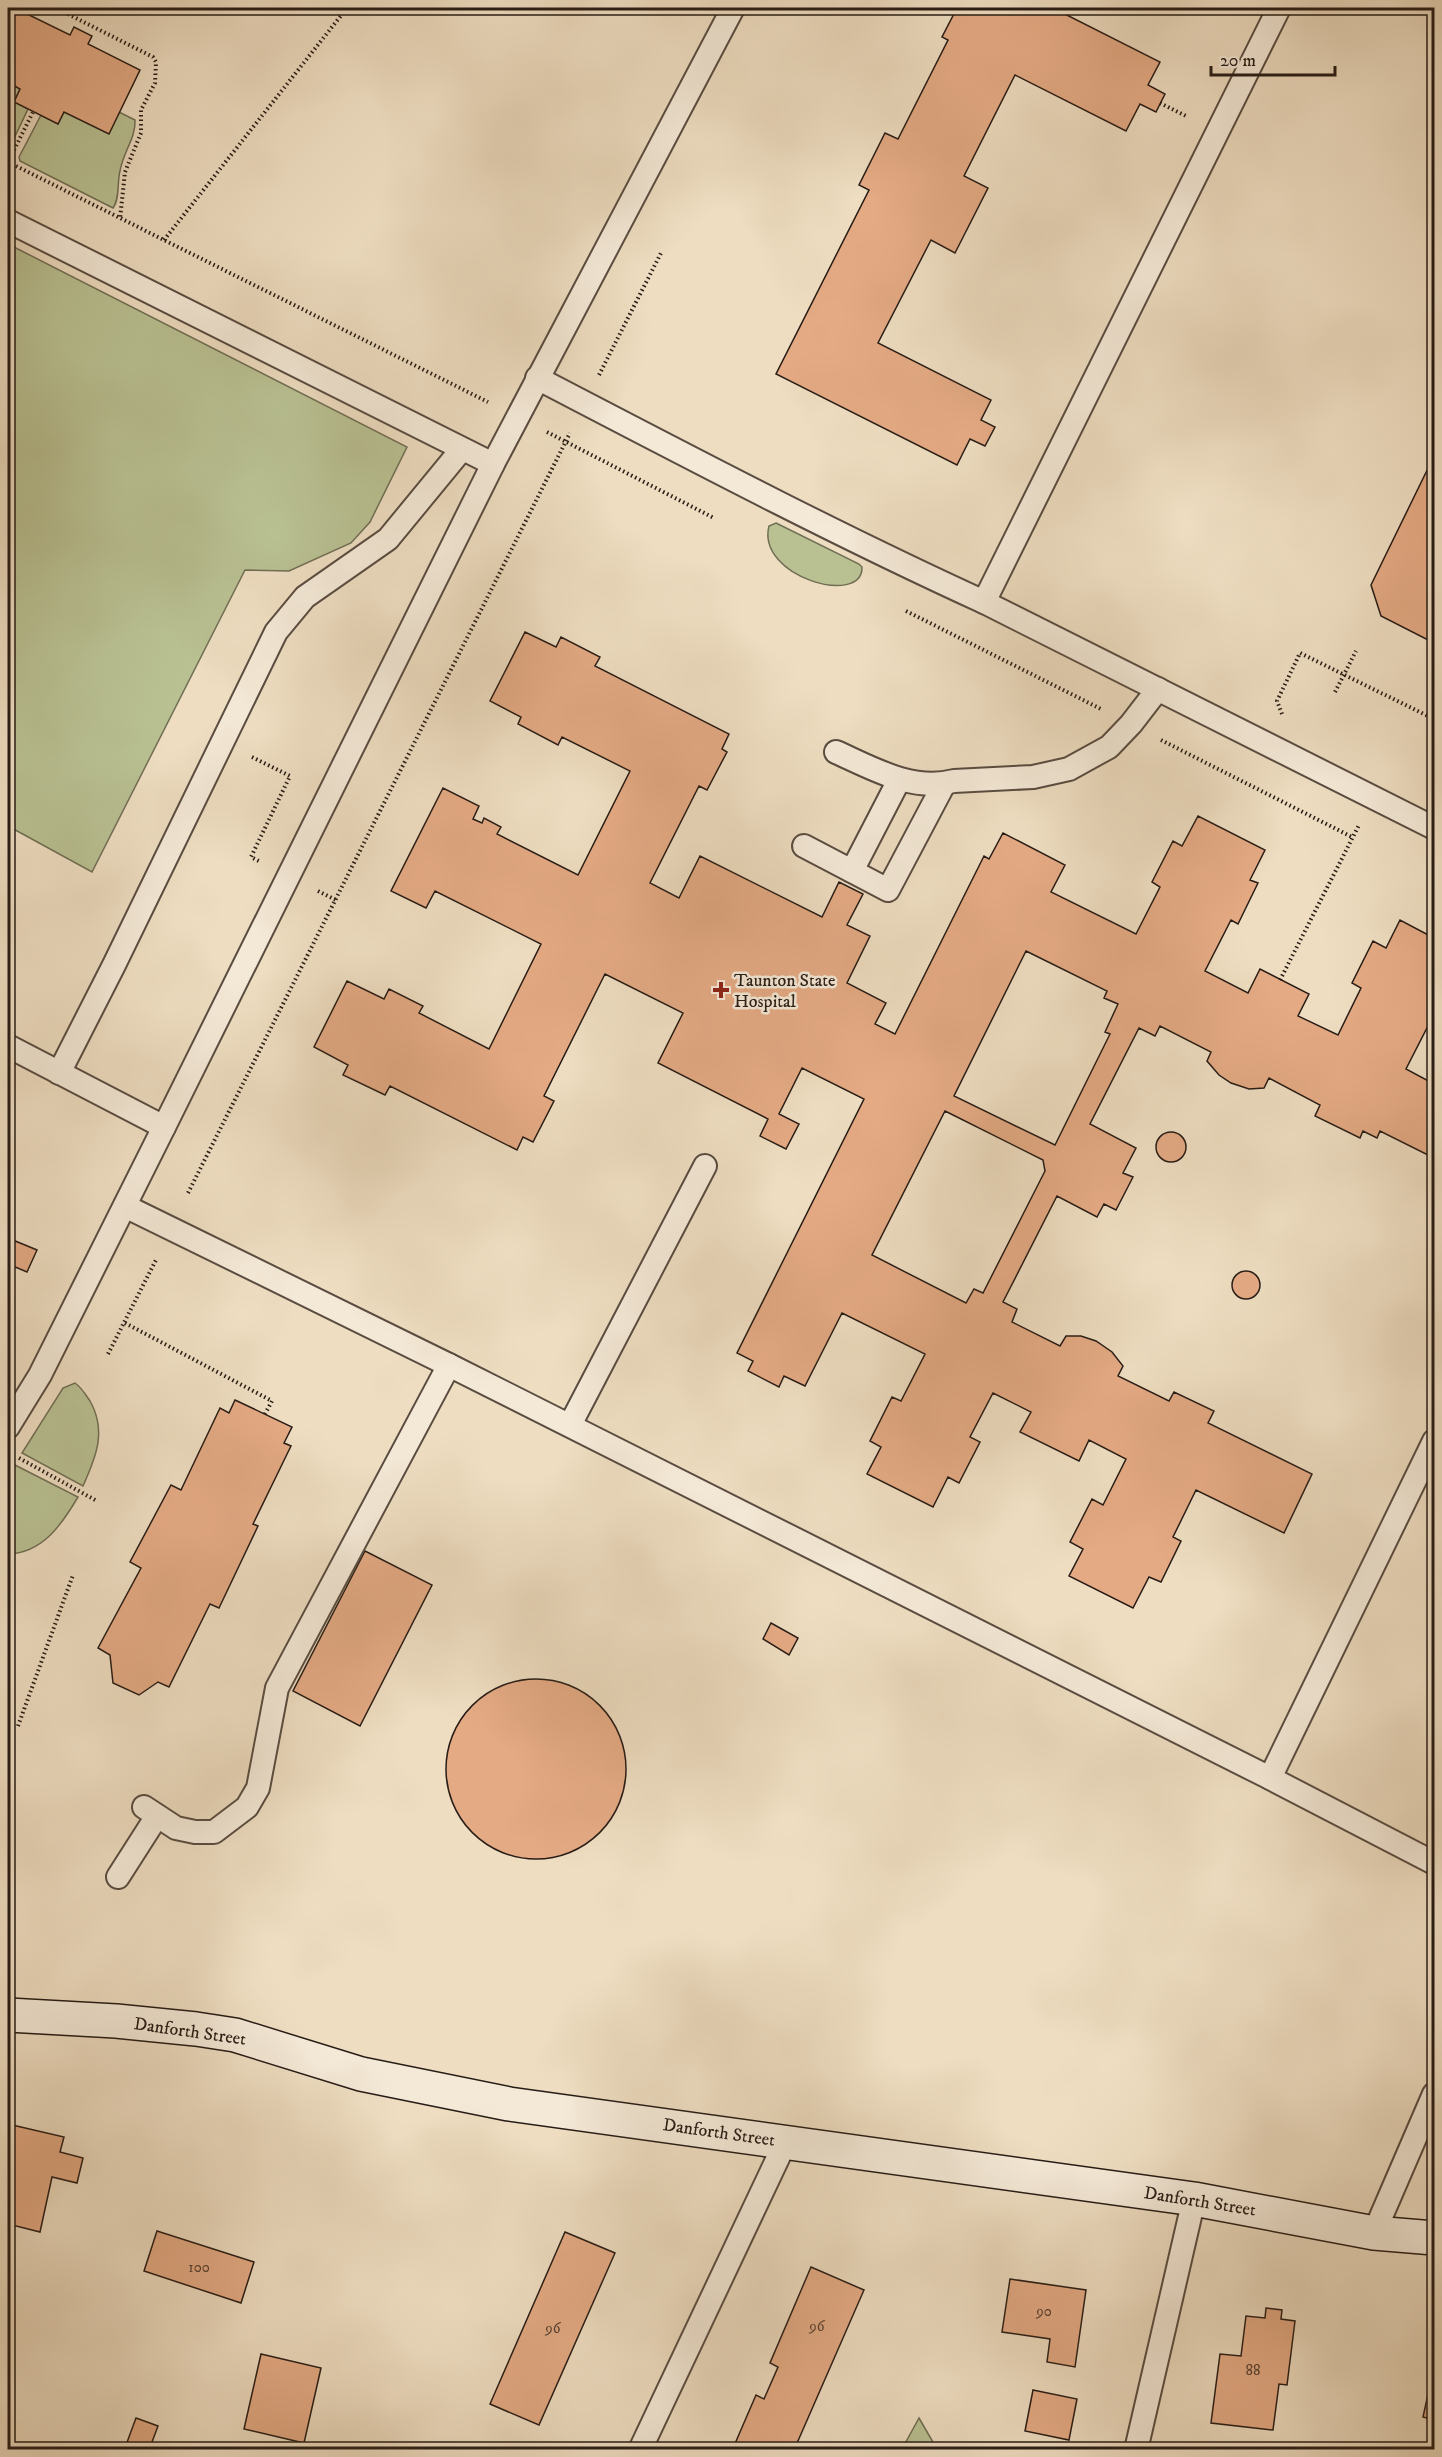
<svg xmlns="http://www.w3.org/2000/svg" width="1442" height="2457" font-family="'IM FELL DW Pica',serif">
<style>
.green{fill:#b9c193;stroke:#706e54;stroke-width:1.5}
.building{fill:#e4aa84;stroke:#271c16;stroke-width:1.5;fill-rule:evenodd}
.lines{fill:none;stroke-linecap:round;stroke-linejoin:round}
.lane-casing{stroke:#594c41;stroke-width:26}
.secondary-casing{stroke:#271c16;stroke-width:36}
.path{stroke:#271c16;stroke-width:4;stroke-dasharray:1.5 3;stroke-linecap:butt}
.lane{stroke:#f4e9d7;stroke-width:22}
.secondary{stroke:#f4e9d7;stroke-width:33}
.poi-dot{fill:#8f2418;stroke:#f4e9d7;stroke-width:2}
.labels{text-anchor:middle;stroke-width:5;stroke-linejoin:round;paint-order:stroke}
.number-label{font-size:15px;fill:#564032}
.poi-label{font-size:18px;fill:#271c16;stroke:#f4e9d7;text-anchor:start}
.street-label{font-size:18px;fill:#271c16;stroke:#f4e9d7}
</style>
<rect width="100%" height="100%" fill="#eeddc1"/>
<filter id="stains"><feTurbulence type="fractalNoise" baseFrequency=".00333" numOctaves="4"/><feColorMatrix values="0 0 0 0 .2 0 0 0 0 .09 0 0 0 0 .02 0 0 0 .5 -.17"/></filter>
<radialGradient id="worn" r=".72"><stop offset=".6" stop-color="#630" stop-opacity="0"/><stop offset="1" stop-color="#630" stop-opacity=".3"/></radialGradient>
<g class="green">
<path d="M8,82L20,89L14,102L28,109L8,151Z"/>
<path d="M64,112H119L135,120C136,138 123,152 120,171C117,182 120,199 113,208L20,161L19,157L41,115L58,124Z"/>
<path d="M8,244L407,447L370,522L351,543L289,571L245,570L92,872L8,826Z"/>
<path d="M776,523L859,564L862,567C863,607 756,577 769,526Z"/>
<path d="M75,1383C82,1388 85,1394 90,1401C107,1431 96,1457 83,1486L22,1453L63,1388Z"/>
<path d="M11,1463L78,1497C62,1524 43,1553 8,1554V1467Z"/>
<path d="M919,2418L937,2449H902Z"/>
</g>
<g class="building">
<path d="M8,8H15L70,35L74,27L92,36L88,44L140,70L109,134L64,112L58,124L14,102L20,89L8,82Z"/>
<path d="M957,8H1053L1160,62L1148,85L1165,94L1156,112L1140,104L1126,131L1015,75L964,176L988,188L955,253L931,240L878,343L991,400L981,420L995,427L985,446L970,439L957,465L776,374L869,190L859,185L885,133L898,139L948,40L942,37Z"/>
<path d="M1434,456V643L1381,616L1371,585Z"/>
<path d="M525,632L556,647L561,637L600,657L595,666L729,734L722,749L727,752L707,790L699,786L650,883L679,898L700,856L822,917L839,882L863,894L847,925L870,936L847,983L886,1003L875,1024L895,1034L984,856L989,859L1003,833L1065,865L1051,892L1136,934L1160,887L1152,882L1173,841L1182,846L1198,816L1265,850L1250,880L1258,883L1238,924L1231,920L1205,971L1248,993L1260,969L1309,994L1298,1016L1338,1035L1361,988L1352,983L1373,941L1386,948L1400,920L1434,938V1024L1430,1022L1406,1069L1434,1084V1158L1380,1131L1377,1138L1363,1131L1360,1138L1315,1116L1320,1105L1269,1078L1264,1088L1249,1089L1231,1083L1219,1075L1207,1061L1211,1052L1160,1026L1155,1036L1139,1028L1090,1124L1136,1148L1123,1173L1133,1177L1116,1210L1104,1204L1097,1217L1057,1196L1003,1302L1017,1309L1012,1322L1060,1346L1066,1336H1081L1096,1341L1112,1352L1123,1366L1118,1376L1169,1401L1174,1392L1214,1411L1208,1423L1312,1474L1284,1533L1196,1490L1173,1537L1181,1541L1161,1582L1149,1577L1133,1608L1069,1576L1083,1549L1070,1542L1092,1499L1103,1505L1126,1459L1089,1440L1079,1461L1020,1432L1031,1412L993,1393L970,1437L980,1442L959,1483L948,1477L933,1507L867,1474L881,1447L870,1441L892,1397L901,1401L925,1354L842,1313L805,1386L784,1376L779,1387L748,1371L753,1361L737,1353L864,1099L802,1068L779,1114L799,1124L786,1149L760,1136L768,1119L658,1063L683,1013L605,974L544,1096L554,1101L533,1142L523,1137L517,1150L390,1086L385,1095L343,1075L348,1065L314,1047L347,981L384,999L389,989L423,1006L419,1013L489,1049L541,944L435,891L426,908L391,891L443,788L479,806L473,819L482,823L484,818L501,827L497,834L578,875L630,771L562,737L558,745L518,724L521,717L490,701ZM1026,951L1107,991L1104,998L1118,1004L1105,1032L1110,1034L1055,1145L954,1096ZM945,1111L1043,1160L1045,1171L983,1293L974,1289L966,1303L872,1255Z"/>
<circle cx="1171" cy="1147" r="15"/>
<path d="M8,1238L37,1250L27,1272L8,1264Z"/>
<circle cx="1246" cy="1285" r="14"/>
<path d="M235,1400L292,1427L284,1443L291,1446L253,1524L258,1526L219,1608L210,1604L169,1687L158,1682L139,1695L113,1683L110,1655L98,1648L141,1568L130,1562L171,1485L181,1490L220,1408L229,1413Z"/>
<path d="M365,1551L432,1585L360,1726L293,1691Z"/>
<path d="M771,1623L798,1638L789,1655L763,1639Z"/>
<circle cx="536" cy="1769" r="90"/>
<path d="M8,2124L64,2137L60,2152L83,2158L77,2183L52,2177L40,2232L8,2224Z"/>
<path d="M157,2231L254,2262L241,2303L144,2271Z"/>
<path d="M565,2232L615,2253L539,2425L490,2404Z"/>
<path d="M811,2267L864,2290L794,2450H741L734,2446L756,2395L764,2399L778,2367L770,2363Z"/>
<path d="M1010,2279L1086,2290L1075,2367L1047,2362L1050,2339L1002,2332Z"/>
<path d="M1266,2308L1282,2310L1281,2319L1295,2321L1287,2385L1279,2384L1273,2430L1211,2423L1220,2354L1241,2356L1246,2316L1265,2318Z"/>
<path d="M261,2354L321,2368L304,2443L244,2429Z"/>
<path d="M1434,2367V2420L1423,2417Z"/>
<path d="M1033,2390L1077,2399L1069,2440L1025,2431Z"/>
<path d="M136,2418L158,2426L149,2450H138L126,2445Z"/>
</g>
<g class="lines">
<g class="lane-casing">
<g id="lane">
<path d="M8,221L493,464"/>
<path d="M537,378C685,455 833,533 984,602L1434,828"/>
<path d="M984,602L1279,8"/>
<path d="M836,752C872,768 912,792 954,781L1033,777L1069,769L1109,747L1131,724L1158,689"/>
<path d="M804,846L888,890L944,784"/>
<path d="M852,871L899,780"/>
<path d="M8,1046L164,1127L40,1375L8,1427"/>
<path d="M59,1073L114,965L276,632L305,597L388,539L462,449"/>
<path d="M164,1127L493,464L733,8"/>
<path d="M125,1206L449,1365L1270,1778"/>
<path d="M570,1425L705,1166"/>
<path d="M1434,1441L1270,1778L1434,1863"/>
<path d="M144,1807L176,1828L195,1832H214L247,1807L258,1788L277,1688L449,1365"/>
<path d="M118,1877L157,1816"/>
<path d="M1374,2233L1434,2094"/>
<path d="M640,2450L786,2141"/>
<path d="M1136,2450L1194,2199"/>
</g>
</g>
<g class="secondary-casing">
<path id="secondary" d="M8,2015L116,2021L196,2029L235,2035L361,2074L509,2104L1194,2199L1374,2233L1434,2238"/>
</g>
<g class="path">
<path d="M56,8L153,57L156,62L155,83L141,110V133L125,172L120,219"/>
<path d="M1160,103L1188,117"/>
<path d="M8,162L488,402"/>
<path d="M8,162L33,112"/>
<path d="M164,240L347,8"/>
<path d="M599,375L661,253"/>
<path d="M547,432L714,518"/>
<path d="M906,611L1101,709"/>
<path d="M1335,692L1356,651"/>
<path d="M1282,714L1277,701L1300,653L1434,719"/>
<path d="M1161,740L1352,837"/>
<path d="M252,757L290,776L251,857L261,862"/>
<path d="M318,891L336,900"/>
<path d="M1280,980L1359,825"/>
<path d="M188,1193L570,433"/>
<path d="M125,1323L272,1401L265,1414"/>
<path d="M108,1354L157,1258"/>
<path d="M19,1458L97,1501"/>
<path d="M18,1726L73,1575"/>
</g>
<use href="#lane" class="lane"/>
<use href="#secondary" class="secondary"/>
</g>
<path class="poi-dot" d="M718 981h6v6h6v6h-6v6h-6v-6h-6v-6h6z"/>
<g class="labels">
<g class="number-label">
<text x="199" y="2272">100</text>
<text x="1044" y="2316">90</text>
<text x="817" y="2331">96</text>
<text x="553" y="2333">96</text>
<text x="1253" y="2375">88</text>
</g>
<g class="poi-label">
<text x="734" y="986">Taunton State<tspan x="734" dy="21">Hospital</tspan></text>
</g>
<g class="street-label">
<text transform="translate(190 2031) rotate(8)" y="6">Danforth Street</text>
<text transform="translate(719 2132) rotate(8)" y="6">Danforth Street</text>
<text transform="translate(1200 2201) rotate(9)" y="6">Danforth Street</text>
</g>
</g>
<rect width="1442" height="2457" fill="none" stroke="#eeddc1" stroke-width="30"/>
<rect x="9" y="9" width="1424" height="2439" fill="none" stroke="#271c16" stroke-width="3"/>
<rect x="15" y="15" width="1412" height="2427" fill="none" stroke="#271c16" stroke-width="1.5"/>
<path d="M1211 66v9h124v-9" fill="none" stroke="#271c16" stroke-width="3"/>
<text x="1220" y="66" font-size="18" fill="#271c16" stroke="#f4e9d7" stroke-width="4.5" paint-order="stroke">20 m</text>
<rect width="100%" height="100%" filter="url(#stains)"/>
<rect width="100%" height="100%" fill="url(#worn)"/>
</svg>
